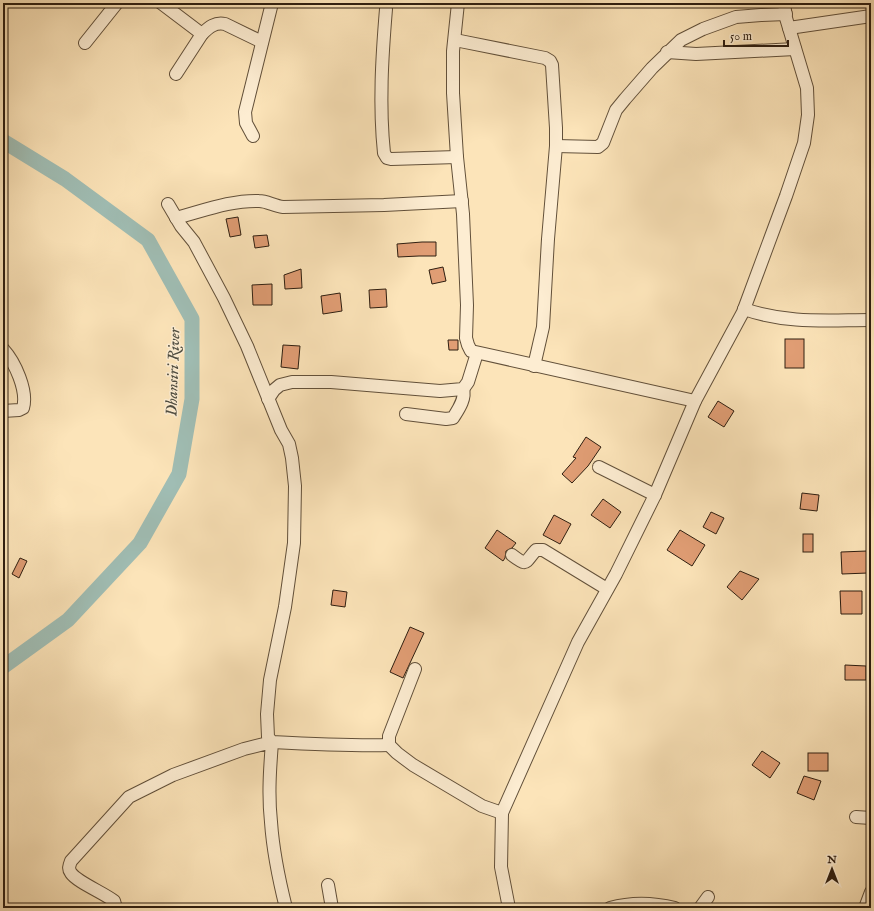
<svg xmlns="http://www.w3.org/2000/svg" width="874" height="911" font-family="'IM FELL English',serif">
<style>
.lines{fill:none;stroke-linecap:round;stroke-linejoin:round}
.river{stroke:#a0beb5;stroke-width:15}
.building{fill:#e09d74;stroke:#2e1e10}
.minor-casing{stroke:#62503a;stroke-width:14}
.minor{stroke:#fdedd2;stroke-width:12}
.labels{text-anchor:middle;stroke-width:3;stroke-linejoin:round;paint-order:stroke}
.water-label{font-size:16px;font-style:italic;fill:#504e42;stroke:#fdedd2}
</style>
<rect width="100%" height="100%" fill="#fce4b9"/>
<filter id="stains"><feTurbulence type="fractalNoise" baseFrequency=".005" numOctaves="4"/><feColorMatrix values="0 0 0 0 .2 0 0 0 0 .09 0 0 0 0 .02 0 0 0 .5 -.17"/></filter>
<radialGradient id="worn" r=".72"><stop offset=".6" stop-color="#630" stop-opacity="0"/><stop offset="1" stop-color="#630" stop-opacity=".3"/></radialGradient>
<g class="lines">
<path class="river" d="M3,141L65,179L148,240L192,319V399L179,474L140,543L68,620L3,667"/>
</g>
<g class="building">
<path d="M238,217L241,235L230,237L226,219Z"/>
<path d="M267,235L269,246L255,248L253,236Z"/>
<path d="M422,242H436V256H419L398,257L397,244Z"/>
<path d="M443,267L446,281L432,284L429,270Z"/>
<path d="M301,269L302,288L285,289L284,275Z"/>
<path d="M272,284V305H253L252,285Z"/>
<path d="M386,289L387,307L370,308L369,290Z"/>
<path d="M340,293L342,311L323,314L321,296Z"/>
<rect x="785" y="339" width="19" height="29"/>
<path d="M448,340H458V350H449Z"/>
<path d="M283,345L300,346L298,369L281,367Z"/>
<path d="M718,401L734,411L724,427L708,417Z"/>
<path d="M586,437L601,447L588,466L572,483L562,474L576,458L573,457Z"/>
<path d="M802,493L819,495L817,511L800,509Z"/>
<path d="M603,499L621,512L610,528L591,515Z"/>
<path d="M711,512L724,518L716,534L703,527Z"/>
<path d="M554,515L571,524L560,544L543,535Z"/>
<path d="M497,530L516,543L512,548L506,551L505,558L503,561L485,548Z"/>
<path d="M680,530L705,545L692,566L667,550Z"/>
<rect x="803" y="534" width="10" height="18"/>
<path d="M867,551L868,573L842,574L841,552Z"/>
<path d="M20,558L27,561L19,578L12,574Z"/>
<path d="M740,571L759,579L742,600L727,587Z"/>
<path d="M333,590L347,592L345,607L331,605Z"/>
<path d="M840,591H862V614H841Z"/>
<path d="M410,627L424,633L403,678L390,672Z"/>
<path d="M845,665L866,666V680H845Z"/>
<path d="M762,751L780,763L770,778L752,765Z"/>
<rect x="808" y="753" width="20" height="18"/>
<path d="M804,776L821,781L814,800L797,793Z"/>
</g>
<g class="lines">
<g class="minor-casing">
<g id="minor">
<path d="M161,3L202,34"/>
<path d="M458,3L453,51V93L457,157L463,214L467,305L466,338L468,345L471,351L695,401"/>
<path d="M386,9C382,57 379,105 384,153L387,158L391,159L457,157"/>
<path d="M789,28L871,16"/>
<path d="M455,40L545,58L550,61L552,65L556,128V146L548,239L543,327L534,366"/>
<path d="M85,43L117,3"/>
<path d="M667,52L696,54L795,49"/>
<path d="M176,74L202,34C209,27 215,22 225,24L262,42"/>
<path d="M253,136L246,123L245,112L272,3"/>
<path d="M556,146L598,147L603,143L616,110L625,99L652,68L681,40L703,29L736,17L761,15L786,14"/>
<path d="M168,204L181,226L194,242L224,298L247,346L281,430L289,444L292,458L295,486L294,543L285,607L270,680L267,714L268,737L272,742C311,744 350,746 389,745"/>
<path d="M176,218C203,211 231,200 259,201C267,201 274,206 283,207L384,205L462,201"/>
<path d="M744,309C787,324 827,320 871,320"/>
<path d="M3,349C15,362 28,391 23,408L19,410L3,411"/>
<path d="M268,399L274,390L280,385L292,382H331L440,391L463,389L468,382L477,353"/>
<path d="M406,414L446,419L453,418C458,410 466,399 463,389"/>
<path d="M599,467L655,495"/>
<path d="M512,555C528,567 524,563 536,550H543L607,589"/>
<path d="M415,669L389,736V745L397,753L413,765L482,806L502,813"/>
<path d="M856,817L871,818"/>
<path d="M328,885L332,908"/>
<path d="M116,908L114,901C104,893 77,882 71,873C68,869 69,866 71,861L129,797L173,775L244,749L272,742C270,768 268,795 271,822C273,851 279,880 286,908"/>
<path d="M509,908L501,867L502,813L578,642L616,574L655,495L695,401L743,312L786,196L804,143L808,115L807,88L786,18L784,3"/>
<path d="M610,908C631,902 655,903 675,908"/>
<path d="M700,908L708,897"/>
<path d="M865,908L871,892"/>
</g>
</g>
<use href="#minor" class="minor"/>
</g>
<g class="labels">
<g class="water-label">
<text transform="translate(172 372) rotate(-88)" y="6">Dhansiri River</text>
</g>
</g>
<rect width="874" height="911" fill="none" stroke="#fce4b9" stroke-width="16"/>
<rect x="4" y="4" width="866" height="903" fill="none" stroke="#2e1e10" stroke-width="2"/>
<rect x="8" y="8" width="858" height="895" fill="none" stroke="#2e1e10"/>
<g transform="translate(832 869)" stroke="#fdedd2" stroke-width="3" paint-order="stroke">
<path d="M0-3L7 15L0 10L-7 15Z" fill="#2e1e10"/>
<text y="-6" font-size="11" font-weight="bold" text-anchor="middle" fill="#2e1e10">N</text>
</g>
<path d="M724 40v6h64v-6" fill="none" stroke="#2e1e10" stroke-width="2"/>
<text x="730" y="40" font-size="12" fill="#2e1e10" stroke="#fdedd2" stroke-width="3" paint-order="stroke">50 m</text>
<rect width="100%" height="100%" filter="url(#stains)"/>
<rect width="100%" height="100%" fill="url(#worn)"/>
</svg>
